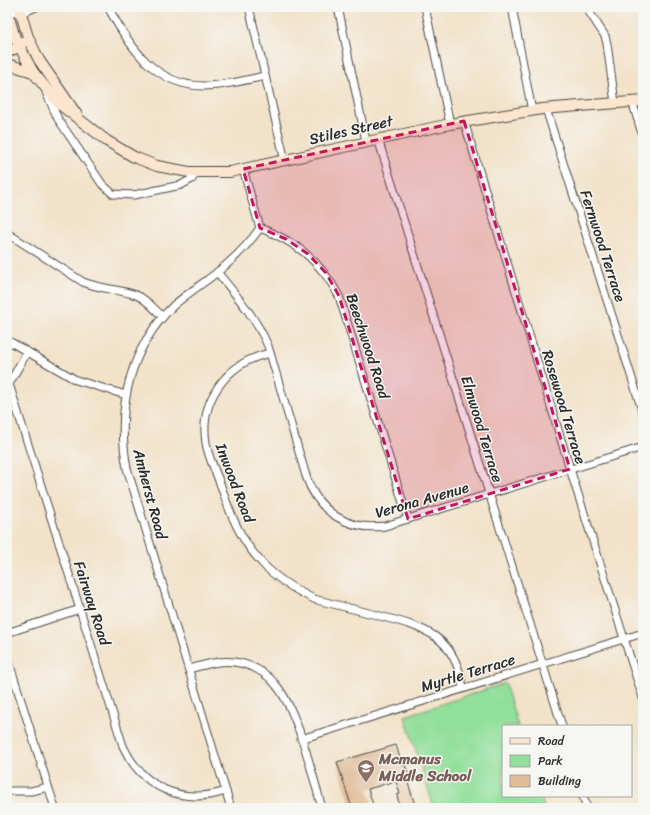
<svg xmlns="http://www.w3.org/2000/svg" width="650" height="815" font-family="Sriracha,sans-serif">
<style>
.green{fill:#92df9b;stroke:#5e8563}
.building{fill:#e0bc99}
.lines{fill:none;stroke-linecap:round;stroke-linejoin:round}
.street-casing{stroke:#494643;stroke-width:9}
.secondary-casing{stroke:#494643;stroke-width:12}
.street{stroke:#fff;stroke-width:7}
.secondary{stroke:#fce5cf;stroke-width:10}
.marked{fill:#c2185b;fill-opacity:0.2;stroke:#c2185b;stroke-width:3;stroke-dasharray:8 5;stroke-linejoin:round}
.labels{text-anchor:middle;stroke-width:3;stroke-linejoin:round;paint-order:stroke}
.street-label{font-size:15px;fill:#2b2b2b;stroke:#f6f6f2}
.education-label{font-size:15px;font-weight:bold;fill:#785e54;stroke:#f6f6f2;text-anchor:start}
</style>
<rect width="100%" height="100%" fill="#f6f6f2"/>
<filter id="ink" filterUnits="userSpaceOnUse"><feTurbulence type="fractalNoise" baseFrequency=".025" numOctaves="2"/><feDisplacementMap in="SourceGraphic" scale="8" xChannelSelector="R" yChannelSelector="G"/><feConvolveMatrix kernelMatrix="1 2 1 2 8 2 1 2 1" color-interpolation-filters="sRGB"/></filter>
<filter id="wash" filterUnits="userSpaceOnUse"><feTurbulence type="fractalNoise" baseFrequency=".012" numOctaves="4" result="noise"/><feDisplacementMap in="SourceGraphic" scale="16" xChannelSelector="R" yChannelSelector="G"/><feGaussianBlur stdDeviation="0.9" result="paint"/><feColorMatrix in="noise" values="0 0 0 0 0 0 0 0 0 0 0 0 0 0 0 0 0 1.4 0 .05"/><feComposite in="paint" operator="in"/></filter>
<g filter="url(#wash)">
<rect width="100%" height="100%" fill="#f2e2c9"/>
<path class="green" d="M505,683L518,726H503V796H541L544,808H434L405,716Z"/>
<g id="blocks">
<path class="building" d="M396,745L402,765H405L409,777H406L416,808H400L397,795L400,794L396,781L368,789L374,808H352L337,762Z"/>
</g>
</g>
<g filter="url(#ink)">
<use href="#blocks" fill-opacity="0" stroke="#494643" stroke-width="1"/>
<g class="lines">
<g class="street-casing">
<g id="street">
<path d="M108,7C129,46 155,86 204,86C225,86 245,80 265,76"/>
<path d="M249,7L285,161"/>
<path d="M338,7L366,141"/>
<path d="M425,7L450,124"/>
<path d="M512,7L532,111"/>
<path d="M586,7L605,36L607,44L615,103"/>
<path d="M7,10L21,13L36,7"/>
<path d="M46,92L58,119L102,184L113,194L134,195L181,185L192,179L196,173"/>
<path d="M632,101L643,137"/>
<path d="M546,109L643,413"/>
<path d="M464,121L570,469L643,698"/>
<path d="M378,139L562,726"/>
<path d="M243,169L260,228"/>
<path d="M260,228C296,241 321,262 339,296L408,519"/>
<path d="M7,233L83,282C100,289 119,289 136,295C147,299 155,310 163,317"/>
<path d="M217,272C237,296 256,318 268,346L306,476C318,512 348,531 385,526L643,447"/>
<path d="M7,340L76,380L126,395"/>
<path d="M27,352L9,384L123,746C143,789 182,805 226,791"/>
<path d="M270,353C228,362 199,399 206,443C208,457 216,472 221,486C230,514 241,541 262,563C277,579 295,590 314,599C336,605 358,610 380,616C426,628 455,636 463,688"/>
<path d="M7,633L80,609"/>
<path d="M7,656L55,808"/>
<path d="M189,669C204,665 219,660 234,662C250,664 266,672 276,685C298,711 312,774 322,808"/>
<path d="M301,739L643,633"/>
<path d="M7,791H31L48,787"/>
<path d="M583,796L587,808"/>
<path d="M231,808L127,468C116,409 129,348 174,305C187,294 202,284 215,274C232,261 248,245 260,228"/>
</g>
</g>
<g class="secondary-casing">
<g id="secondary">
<path d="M19,7L28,37L39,60L77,115"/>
<path d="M7,11L15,38L33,72L58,103L107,141L134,157L157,166L189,172H230L450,124L542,109L643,101"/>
<path d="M7,52L19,47L23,43"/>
<path d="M7,64L33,72"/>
</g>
</g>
<use href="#street" class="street"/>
<use href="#secondary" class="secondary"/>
</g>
</g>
<path class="marked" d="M464,121L570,469L408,519L339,296L326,273L308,254L286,239L260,228L243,169Z"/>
<defs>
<g id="school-pin" transform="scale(0.9)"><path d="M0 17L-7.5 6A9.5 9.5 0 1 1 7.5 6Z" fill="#8d6e63" stroke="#f6f6f2"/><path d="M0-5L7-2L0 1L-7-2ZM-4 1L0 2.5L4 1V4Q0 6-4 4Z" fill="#fff"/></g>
</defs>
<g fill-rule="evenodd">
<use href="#school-pin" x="366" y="768"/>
</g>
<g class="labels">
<g class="street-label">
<text transform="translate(351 130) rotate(-13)" y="5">Stiles Street</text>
<text transform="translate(603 246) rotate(72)" y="5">Fernwood Terrace</text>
<text transform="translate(368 346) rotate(72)" y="5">Beechwood Road</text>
<text transform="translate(564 407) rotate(73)" y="5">Rosewood Terrace</text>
<text transform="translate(482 429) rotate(73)" y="5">Elmwood Terrace</text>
<text transform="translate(235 483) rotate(69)" y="5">Inwood Road</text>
<text transform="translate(150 494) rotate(75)" y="5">Amherst Road</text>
<text transform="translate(422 500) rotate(-16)" y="5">Verona Avenue</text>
<text transform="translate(92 603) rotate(72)" y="5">Fairway Road</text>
<text transform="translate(468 673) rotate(-17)" y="5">Myrtle Terrace</text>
</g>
<g class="education-label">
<text x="379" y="764">Mcmanus<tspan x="379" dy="17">Middle School</tspan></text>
</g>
</g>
<rect width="650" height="815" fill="none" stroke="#f6f6f2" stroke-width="24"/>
<rect x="502" y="725" width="130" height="72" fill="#f6f6f2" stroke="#a5a5a2"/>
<rect x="510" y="738" width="20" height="6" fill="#fce5cf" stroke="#a5a5a2"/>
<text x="538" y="745" font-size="12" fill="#2b2b2b">Road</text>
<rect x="510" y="755" width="20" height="12" fill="#92df9b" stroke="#a5a5a2"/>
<text x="538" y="765" font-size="12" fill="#2b2b2b">Park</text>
<rect x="510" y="775" width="20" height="12" fill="#e0bc99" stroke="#a5a5a2"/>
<text x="538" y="785" font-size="12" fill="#2b2b2b">Building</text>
</svg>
